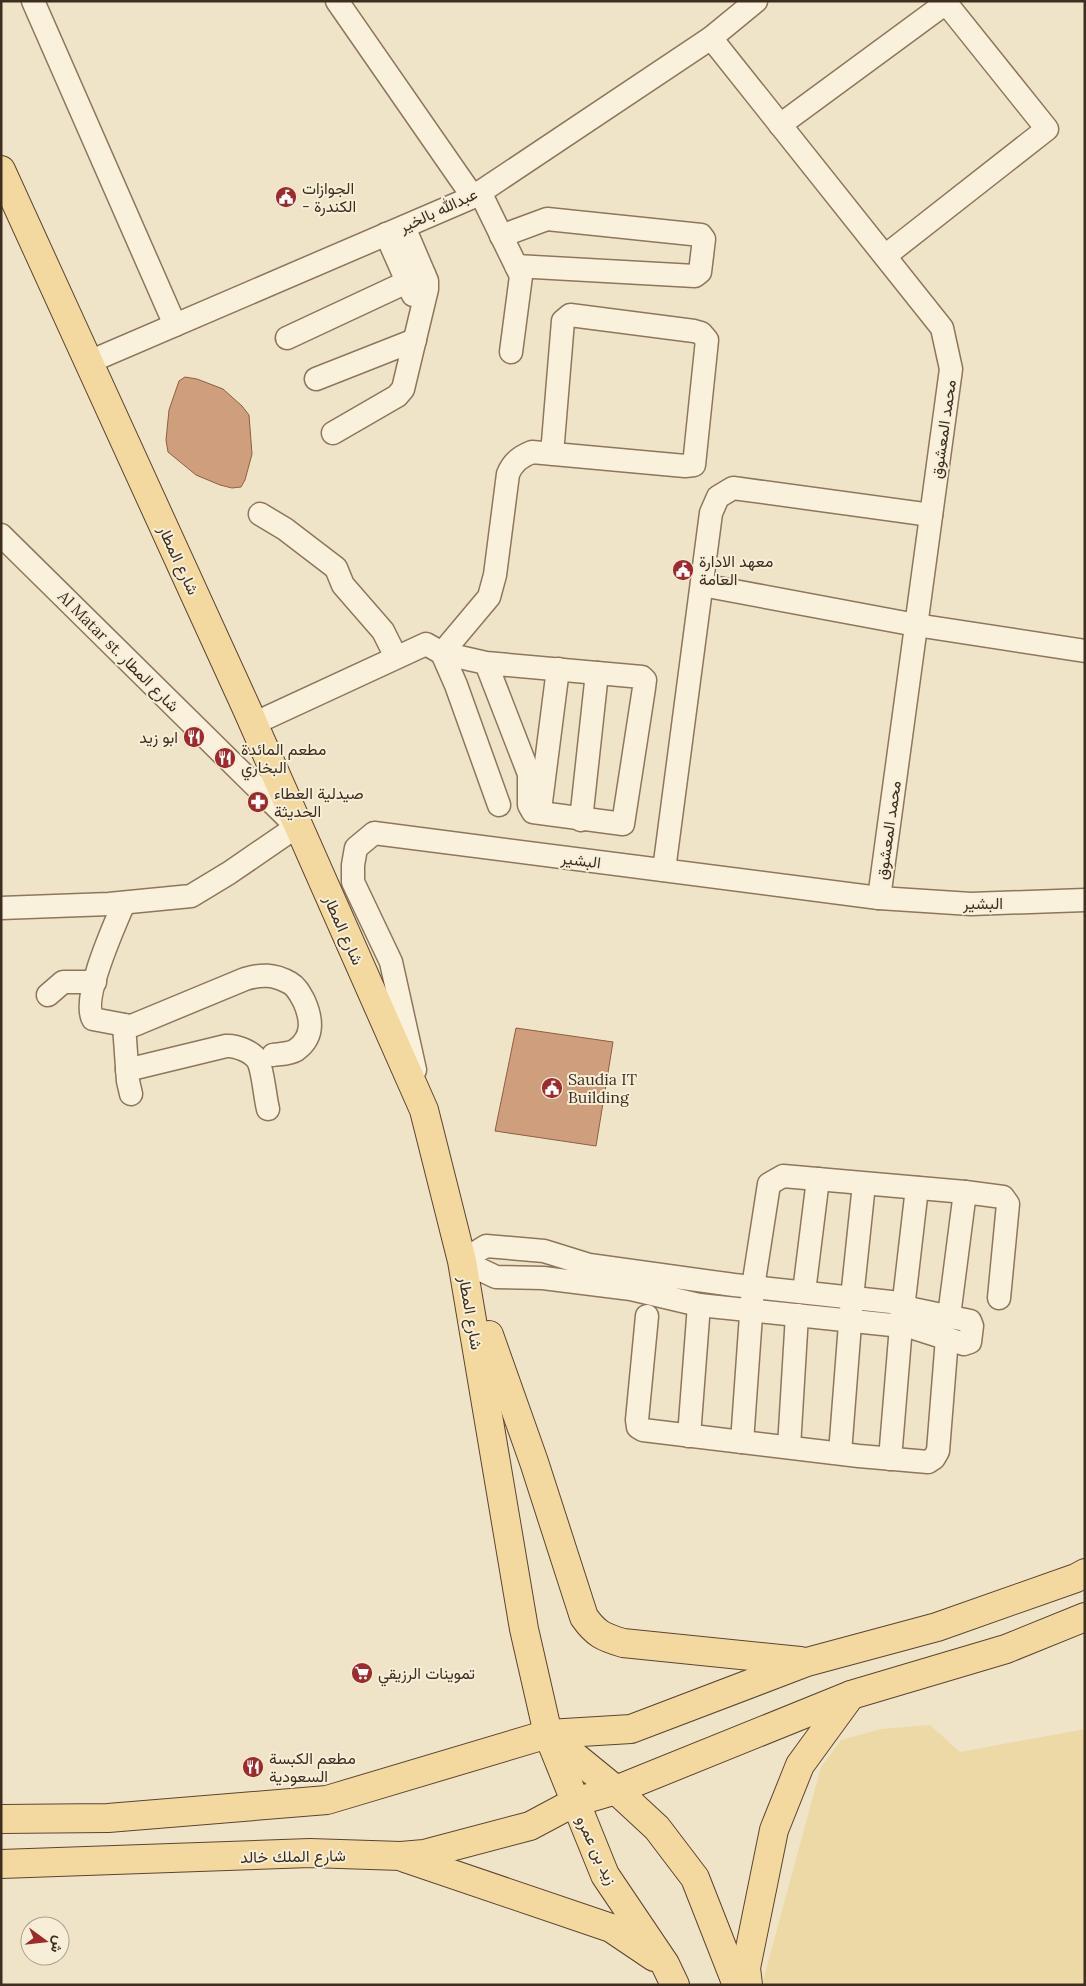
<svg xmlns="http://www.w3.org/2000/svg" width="1086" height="1986" font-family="Lora,Vazirmatn,serif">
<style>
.sand{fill:#ecd9a5}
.building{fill:#cf9f7d;stroke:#8d5f41}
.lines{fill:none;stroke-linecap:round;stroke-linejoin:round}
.minor-casing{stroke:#8d765c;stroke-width:25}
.major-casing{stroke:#5b4430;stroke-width:30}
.minor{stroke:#faf1dc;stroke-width:22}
.major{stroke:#f3d9a0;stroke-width:28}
.labels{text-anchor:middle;stroke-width:4;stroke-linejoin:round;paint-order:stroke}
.poi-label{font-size:16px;fill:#3d2e20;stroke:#f7eed8;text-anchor:start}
.street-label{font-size:16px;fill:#3d2e20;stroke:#f7eed8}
</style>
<rect width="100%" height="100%" fill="#f0e4c8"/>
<path class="sand" d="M930,1725L960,1752L1085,1729V1985H764L763,1981L821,1767L841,1740L881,1729Z"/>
<g class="building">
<path d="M185,377L197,379L223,389L242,406L249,415L252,454L245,480L241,487L232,488L220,485L196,475L168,452L166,440L169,410L179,381Z"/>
<path d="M516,1028L613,1042L596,1146L495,1131Z"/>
</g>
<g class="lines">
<g class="minor-casing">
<g id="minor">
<path d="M33,1L175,325"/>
<path d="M337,1L473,197"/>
<path d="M711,38L942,328L951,369L879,898"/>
<path d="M780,125L946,3L1047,129L885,256"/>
<path d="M480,192L521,276L511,352"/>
<path d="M386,234L413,295"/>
<path d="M501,236L547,219L701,235L704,239L700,272L695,276L516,266"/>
<path d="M287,338L424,274"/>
<path d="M89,362L473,197L711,38L756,1"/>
<path d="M316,379L415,340"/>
<path d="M333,433L397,396L403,389L427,289V281L404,227"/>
<path d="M260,514L285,529L336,568L343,585L383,631L396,657"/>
<path d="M1,535L296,826"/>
<path d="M702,585L916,625L1085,651"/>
<path d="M253,724L426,644L442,653L486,663L642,677L645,680L644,688L623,824L533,812L529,805V774L486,663"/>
<path d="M541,802L558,669"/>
<path d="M499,805L456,685L442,653L489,597L495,575L508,474C513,462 520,457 532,452L685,466L694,465L707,340L701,333L694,331L570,315L563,321L552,454"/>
<path d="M581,820L597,673"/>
<path d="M664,870L711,513L718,497L733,488L931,515"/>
<path d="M124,903C115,924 81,999 93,1019L130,1026L134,1025L245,979C262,974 274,974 290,983C297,987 300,994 304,1001C312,1019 314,1037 296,1050C290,1054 280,1054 273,1055"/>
<path d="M1,908L109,904L191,896L229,873L296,827"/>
<path d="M48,995L63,982H95"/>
<path d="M124,1025L128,1081L131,1094"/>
<path d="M127,1070L226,1046C236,1045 253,1052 258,1061C263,1070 265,1098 268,1109"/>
<path d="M415,1070L391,962L353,882V865L356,848L374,833L879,898L971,904L1085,900"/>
<path d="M486,1246L544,1251L589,1265L734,1285L891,1302L913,1309L970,1321L972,1326L970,1342L964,1344L911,1327L699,1305L631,1289L543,1278L496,1277L462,1261Z"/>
<path d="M804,1292L818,1179"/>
<path d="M647,1316L637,1420L638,1427L643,1430L859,1456L928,1462L934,1458L938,1451L947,1338"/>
<path d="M949,1316L965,1192L1003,1197L1008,1204L999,1298"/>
<path d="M689,1436L699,1305"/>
<path d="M742,1442L753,1287L769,1184L783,1176L965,1192"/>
<path d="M789,1447L797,1315"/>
<path d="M840,1453L852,1298L864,1184"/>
<path d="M890,1459L901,1326L917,1188"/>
</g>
</g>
<g class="major-casing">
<g id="major">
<path d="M1,170L246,707L424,1110L462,1261L524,1629L548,1734L605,1875L665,1964L675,1985"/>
<path d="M489,1335L534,1462L584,1617C596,1634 603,1637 623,1643L800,1661"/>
<path d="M551,1737L616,1790L657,1828L695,1878L737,1985"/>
<path d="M1,1819L108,1818L327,1800L548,1734L631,1729L807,1662L937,1627L1076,1578L1085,1573"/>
<path d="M405,1858L611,1928L654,1957"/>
<path d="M1,1864L310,1853L401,1856L424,1854L530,1826L575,1802L616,1790L851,1695L1006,1649L1085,1617"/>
<path d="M748,1985L746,1968L774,1830L800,1765L851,1695"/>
</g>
</g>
<use href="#minor" class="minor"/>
<use href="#major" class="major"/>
</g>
<defs>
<g id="civic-disc" transform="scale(1.125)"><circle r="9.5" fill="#9e2a2b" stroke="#f7eed8"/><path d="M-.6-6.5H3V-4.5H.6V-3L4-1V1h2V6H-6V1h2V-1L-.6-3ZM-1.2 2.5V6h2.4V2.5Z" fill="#fff"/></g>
<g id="restaurant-disc" transform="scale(1.125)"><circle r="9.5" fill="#9e2a2b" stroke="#f7eed8"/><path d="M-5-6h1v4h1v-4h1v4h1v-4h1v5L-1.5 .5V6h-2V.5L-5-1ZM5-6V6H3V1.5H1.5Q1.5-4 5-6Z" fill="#fff"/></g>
<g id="pharmacy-disc" transform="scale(1.125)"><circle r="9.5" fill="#9e2a2b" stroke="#f7eed8"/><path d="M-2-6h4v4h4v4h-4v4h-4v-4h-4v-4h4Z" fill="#fff"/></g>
<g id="supermarket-disc" transform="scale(1.125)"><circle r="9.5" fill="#9e2a2b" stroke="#f7eed8"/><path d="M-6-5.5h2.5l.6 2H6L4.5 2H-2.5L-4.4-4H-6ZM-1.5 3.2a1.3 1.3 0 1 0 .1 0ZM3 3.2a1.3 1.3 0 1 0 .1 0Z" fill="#fff"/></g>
</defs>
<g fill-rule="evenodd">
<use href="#civic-disc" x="286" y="197"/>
<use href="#civic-disc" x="683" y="570"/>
<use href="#restaurant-disc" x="194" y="737"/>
<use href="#restaurant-disc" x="225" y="758"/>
<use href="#pharmacy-disc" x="258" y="802"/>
<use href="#civic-disc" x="552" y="1088"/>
<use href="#supermarket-disc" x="362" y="1673"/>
<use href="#restaurant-disc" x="253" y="1767"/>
</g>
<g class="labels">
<g class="poi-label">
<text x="302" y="194">الجوازات<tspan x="302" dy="18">- الكندرة</tspan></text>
<text x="699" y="567">معهد الادارة<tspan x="699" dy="18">العامة</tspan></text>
<text x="178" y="743" text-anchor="end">ابو زيد</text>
<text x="241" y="755">مطعم المائدة<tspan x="241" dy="18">البخاري</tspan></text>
<text x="274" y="799">صيدلية العطاء<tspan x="274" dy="18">الحديثة</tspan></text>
<text x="568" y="1085">Saudia IT<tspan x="568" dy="18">Building</tspan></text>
<text x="378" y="1679">تموينات الرزيقي</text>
<text x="269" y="1764">مطعم الكبسة<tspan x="269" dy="18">السعودية</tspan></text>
</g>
<g class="street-label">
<text transform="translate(438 210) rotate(-25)" y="6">عبدالله بالخير</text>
<text transform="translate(943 429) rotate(-82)" y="6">محمد المعشوق</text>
<text transform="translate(179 560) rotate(65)" y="6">شارع المطار</text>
<text transform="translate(119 651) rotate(45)" y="6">Al Matar st. شارع المطار</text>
<text transform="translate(888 830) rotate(-82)" y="6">محمد المعشوق</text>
<text transform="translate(581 860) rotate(7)" y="6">البشير</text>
<text x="983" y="909">البشير</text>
<text transform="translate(344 930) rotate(66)" y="6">شارع المطار</text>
<text transform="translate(471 1313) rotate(80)" y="6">شارع المطار</text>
<text transform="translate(597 1850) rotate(65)" y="6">زيد بن عمرو</text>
<text transform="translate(293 1856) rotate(-1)" y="6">شارع الملك خالد</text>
</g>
</g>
<rect width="1086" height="1986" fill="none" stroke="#3d2e20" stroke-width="5"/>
<g transform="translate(45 1941) rotate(105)"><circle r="24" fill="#f7eed8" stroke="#ada18e"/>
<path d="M0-4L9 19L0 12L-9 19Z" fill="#9e2a2b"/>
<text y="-8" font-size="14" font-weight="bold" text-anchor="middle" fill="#3d2e20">ش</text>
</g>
</svg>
